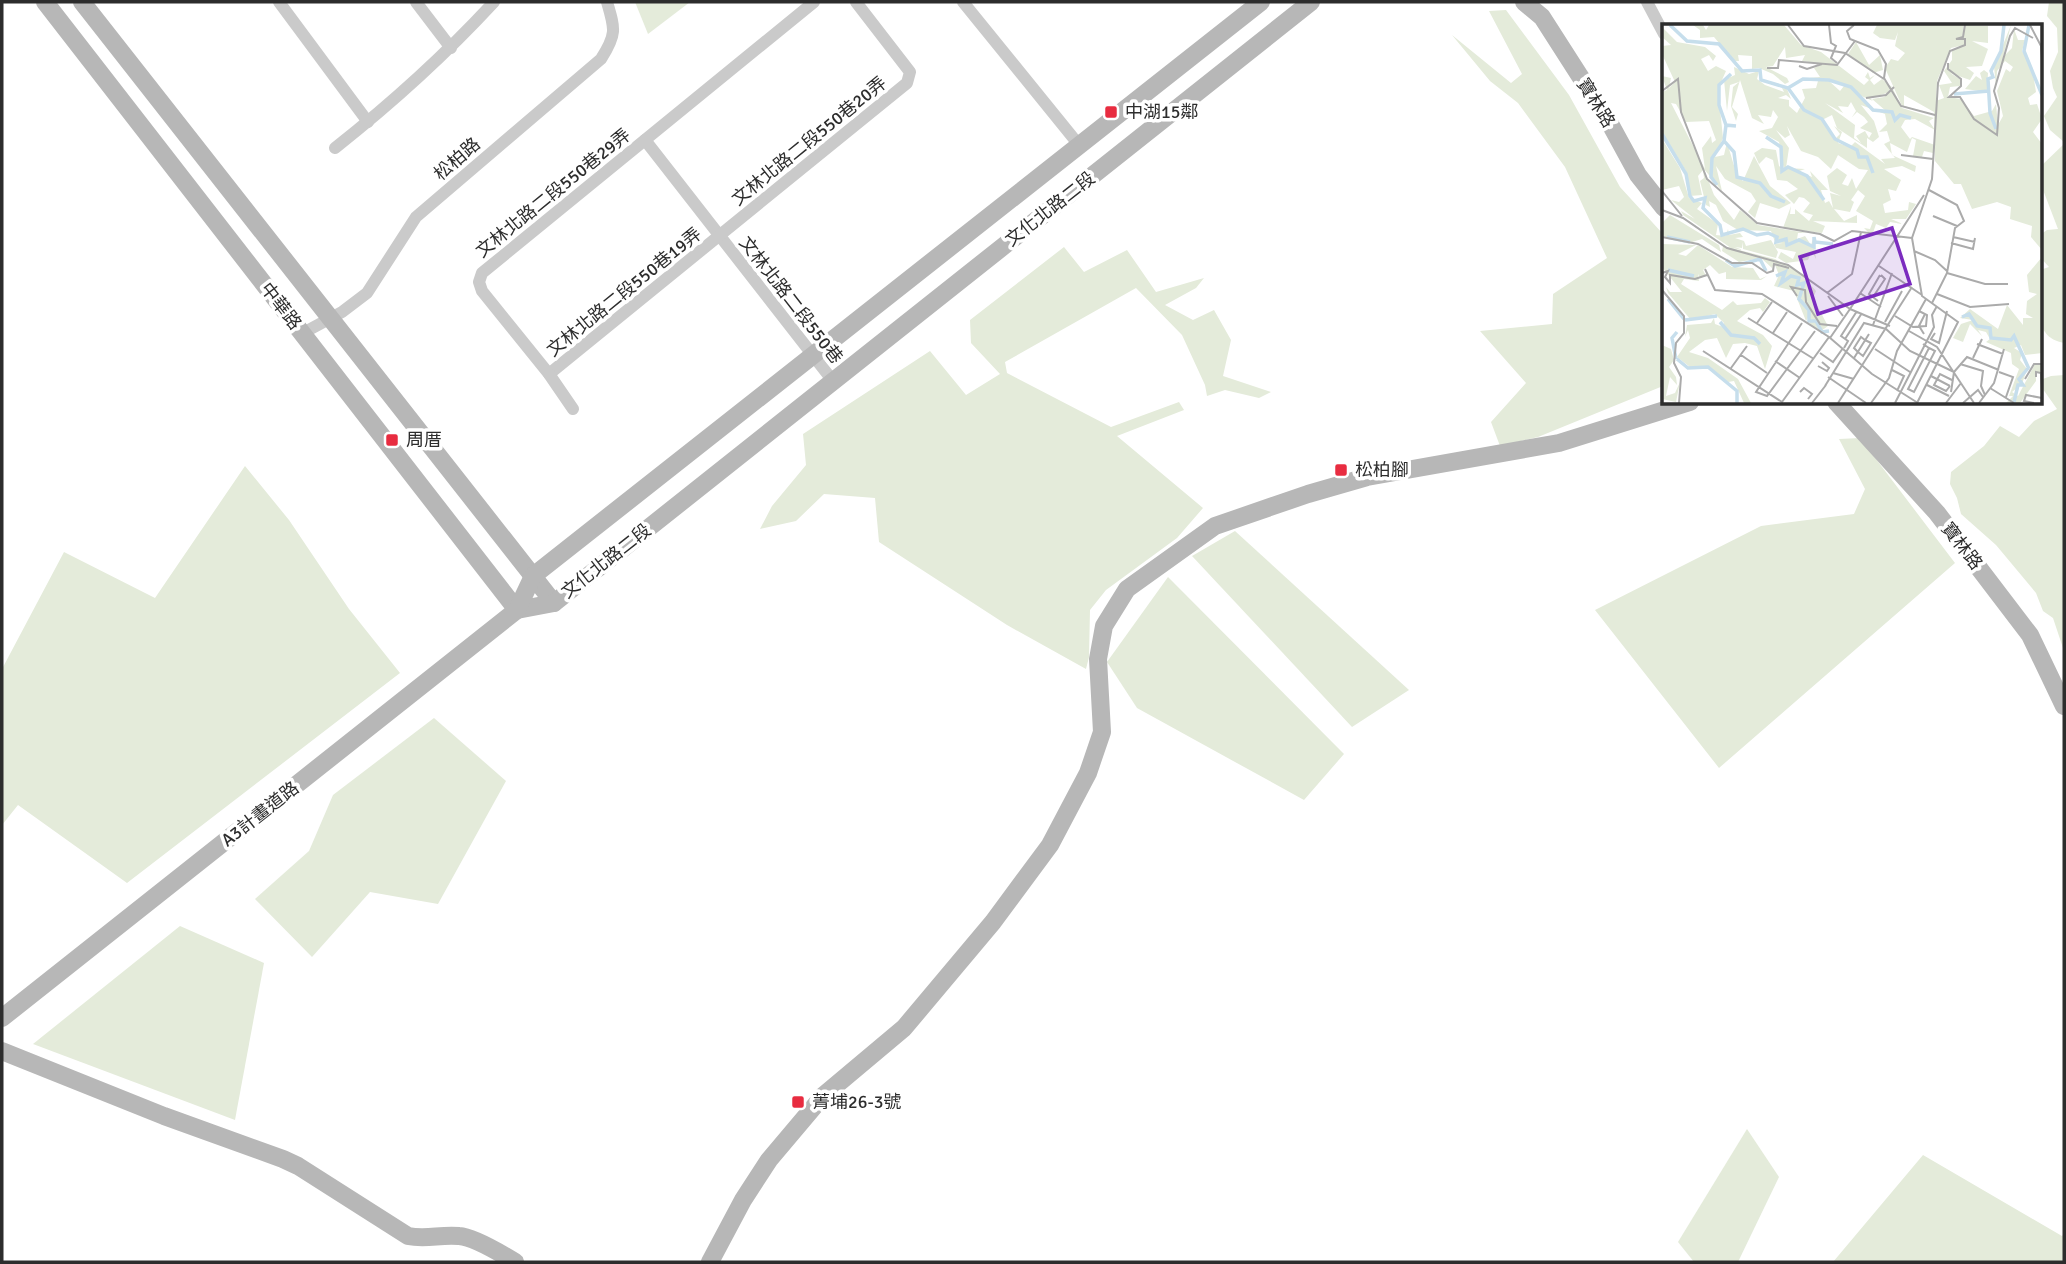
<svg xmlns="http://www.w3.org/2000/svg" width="2066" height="1264" font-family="Signika,'Noto Sans TC',sans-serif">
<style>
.green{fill:#e4ebda}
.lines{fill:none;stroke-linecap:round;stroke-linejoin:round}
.street{stroke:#cacaca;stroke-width:12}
.secondary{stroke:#b7b7b7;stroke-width:18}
.poi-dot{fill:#e82c40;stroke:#fff;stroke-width:2.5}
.labels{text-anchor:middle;stroke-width:7;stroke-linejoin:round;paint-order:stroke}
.street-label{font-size:18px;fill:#2d2d2d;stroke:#fff}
.poi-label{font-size:18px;fill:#2d2d2d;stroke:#fff;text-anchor:start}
.inset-river{fill:none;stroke:#c6deec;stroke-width:3.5}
.inset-road{fill:none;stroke:#ababab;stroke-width:2}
.view{fill:#7b2cbf;fill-opacity:0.15;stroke:#7b2cbf;stroke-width:3.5}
.inset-edge{fill:none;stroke:#2d2d2d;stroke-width:3.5}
</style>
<rect width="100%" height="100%" fill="#fff"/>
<g class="green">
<path d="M635,2H690L648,34Z"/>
<path d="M2049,2H2064V142L2050,130L2044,116L2057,97L2053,88L2050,71L2058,52L2057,28L2047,16Z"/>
<path d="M1506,10L1569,95L1620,187L1663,234V386L1538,437L1500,446L1491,422L1526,383L1480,331L1552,324L1553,294L1607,258L1565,167L1518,103L1490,81L1452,35L1511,83L1522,74L1489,11Z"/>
<path d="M2064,144V343C2056,341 2050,339 2045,332C2036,321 2040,285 2040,270L2049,267L2040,257V235L2047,230L2058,229L2040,182V167Z"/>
<path d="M1064,247L1084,272L1127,250L1156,292L1204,278L1196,288L1165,305L1193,320L1214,310L1231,340L1223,376L1271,392L1259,398L1225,390L1207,396L1205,385L1182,335L1136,288L1005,362L1007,373L1111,427L1179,402L1184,410L1117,436L1203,508L1177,538L1106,590L1090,610L1089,657L1086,669L1007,625L879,542L875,498L824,494L796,521L760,529L772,506L806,465L803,434L930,351L966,395L1000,374L971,343L970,320Z"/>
<path d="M2064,375V651L2053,618L2043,611L2036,593L1996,545L1961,514L1957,498L1950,484L1951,472L1984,446L2000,426L2019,437L2034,421L2057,409L2040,385V380L2051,376Z"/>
<path d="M1860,438L1955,563L1719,768L1595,610L1761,526L1854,514L1865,489L1839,439Z"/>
<path d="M245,466L289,520L349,609L400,673L127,883L18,805L2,825V669L64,552L155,598Z"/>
<path d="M1235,531L1409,690L1352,727L1192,556Z"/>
<path d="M1168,577L1344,754L1304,800L1137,708L1107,662Z"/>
<path d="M434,718L506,781L438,904L370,892L312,957L255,899L309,851L333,795Z"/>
<path d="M180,926L264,963L235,1120L33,1044Z"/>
<path d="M1747,1129L1779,1177L1738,1262H1694L1678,1242Z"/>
<path d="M1923,1155L2062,1236L2064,1234V1262H1833Z"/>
</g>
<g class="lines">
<g class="street">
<path d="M279,2L368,122"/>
<path d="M416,2L451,48"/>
<path d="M963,2L1079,145"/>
<path d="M1647,2L1664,34"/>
<path d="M645,140L833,381"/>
<path d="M335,148C392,103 445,55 494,2"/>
<path d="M303,333L342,312L367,293L416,217L601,59C617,34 615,29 607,2"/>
<path d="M549,374L907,83L910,72L856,2"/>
<path d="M573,409L549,374L482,291L479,282L482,273L814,2"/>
</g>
<g class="secondary">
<path d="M45,2L517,610"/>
<path d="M82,2L554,603"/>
<path d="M1524,2L1542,17L1608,120L1638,175L1664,208"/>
<path d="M1836,402L1937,513L2030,635L2064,706"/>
<path d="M517,610L554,603L1311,2"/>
<path d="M2,1018L517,610L533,576L1261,2"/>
<path d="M2,1051L164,1116L283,1159L298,1166L408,1236C427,1240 440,1234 459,1236C474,1237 502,1254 515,1262"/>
<path d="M710,1262L743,1200L769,1160L823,1096L904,1028L993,922L1050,845L1088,773L1102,732L1098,659L1104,626L1127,589L1215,526L1308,494L1367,477L1559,443L1690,402"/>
</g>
</g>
<g class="poi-dot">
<rect x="1104" y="105" width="14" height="14" rx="3.5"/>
<rect x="385" y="433" width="14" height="14" rx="3.5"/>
<rect x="1334" y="463" width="14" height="14" rx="3.5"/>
<rect x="791" y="1095" width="14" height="14" rx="3.5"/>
</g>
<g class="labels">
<g class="street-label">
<text transform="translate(1596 103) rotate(58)" y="6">寶林路</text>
<text transform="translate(809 141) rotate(-39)" y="6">文林北路二段550巷20弄</text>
<text transform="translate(457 159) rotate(-41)" y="6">松柏路</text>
<text transform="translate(553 193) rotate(-39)" y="6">文林北路二段550巷29弄</text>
<text transform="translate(1050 209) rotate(-38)" y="6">文化北路二段</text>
<text transform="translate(624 292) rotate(-39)" y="6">文林北路二段550巷19弄</text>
<text transform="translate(791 300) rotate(52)" y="6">文林北路二段550巷</text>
<text transform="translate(281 306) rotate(52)" y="6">中華路</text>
<text transform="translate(1962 546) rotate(52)" y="6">寶林路</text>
<text transform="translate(606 561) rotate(-38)" y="6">文化北路二段</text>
<text transform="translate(260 814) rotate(-38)" y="6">A3計畫道路</text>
</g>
<g class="poi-label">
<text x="1125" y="118">中湖15鄰</text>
<text x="406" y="446">周厝</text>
<text x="1355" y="476">松柏腳</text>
<text x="812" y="1108">菁埔26-3號</text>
</g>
</g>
<g transform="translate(1662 24)">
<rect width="380" height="380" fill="#fff"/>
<path d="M31,1H41L44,6L47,1H122L139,21L159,28L202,61L207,56L203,53L206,48L208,54L213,51L208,56L212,61L220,55L230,63L225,69L208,74L211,77L197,71L211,86L224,87L210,75L222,73L231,65L240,84L272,94L267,97L273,106L253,95L243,96L239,103L248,115L250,113L273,121L271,129L262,127L260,133L251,132L254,116L250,114L245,128L228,119L230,131L254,142L253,148L240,142L222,145L239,156L234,167L226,165L229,176L221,180L223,189L246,186L247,178L254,180L244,195H229L241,200L228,198L224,204L214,200L211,209L206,208L202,204L208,205L211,197L194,187L203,172L196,166L189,176L192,178L188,188L172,185L182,197L195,191V199L151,197L163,202L160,209L121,204L129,182L128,190H133V185L147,197L151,191L141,188L148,179L142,174L137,173L132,180L123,171L136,165L125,157L115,156L111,136L104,133L97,140L92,129L100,124L114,126L117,142L122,146L117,118L97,107L110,104L116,93L111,86L109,93L96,91L102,100L90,94L78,56L70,83L76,90L74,97L69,82L71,63L77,58L68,61L65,87L62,56L73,51L72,43L87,50L97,47L95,55L103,61L122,68L120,64L125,65L129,75L124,71L116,74L127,76V82L135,89L143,74L140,65L154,64L156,57H167L178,67L182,62L168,55L147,54L158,53L152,44L161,40L140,37L143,31L124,34L123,23L111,42L104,43L125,54L127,58L123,60L111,50L97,44L90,45V32L76,31L77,37H72L52,13L38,14V6ZM189,78L194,87L190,93L195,88L202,93L206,98L198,104L210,109L207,114L203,107L194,112L199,119L192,114L193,101L163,79L181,89L176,82L186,83ZM199,81L223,90L225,100L217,108L225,107L228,117L222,120L233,134L219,135L223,140L193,118L188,123L176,119L180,108L172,102L178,110L173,115L160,96L170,91L175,104L205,124V114L211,118L217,113L212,97ZM125,102L139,127L156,133L169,145L176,131L197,145L206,146L194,165L190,154L186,162L180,160L185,151L175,144L165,152L168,167L179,172L168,169L171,184L167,177L163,179L159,166H166L148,147L150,153L137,147L143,145L124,144L127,124L114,106L123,114L128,111ZM215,1H302L300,15L304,1L326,2V19L310,17L326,25L320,42L304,43L312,49L308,56L288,49L298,55V62L288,63L286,73L299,75L312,92L330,87L334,80L336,101L341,92L335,67L344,45L348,48L351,43L343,37L335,47L334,62L332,43L349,1L341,33L350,24L352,5L356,16H363L360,27L370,43L374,68L366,74L368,81L375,80L380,95L371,108L380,120V226L369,213L370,202L348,195L349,183L335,178L310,185L299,160H292L273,137L272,88L242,71V82L271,90L240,82L223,44L229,35L236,37L243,29L233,22L236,8L233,16L218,14L211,9ZM302,21L290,26V36L282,47L290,59L277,61L282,74L274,77L275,57L289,24ZM0,3L15,18L43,23L54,32L51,37L47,31L39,35L46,47L54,42L64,47L56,65L61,114L53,133L62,131L65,118L75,152L81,157L92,132L108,162L129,179L117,185L98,179L93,194L86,188L94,177L89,169L63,155L54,142L60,167L42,145L52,171L72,196L78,186L96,201L145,209H136L135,215L143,212L149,221L151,215L154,235L150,227L146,236L124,239L116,234L119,228L131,235L134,228L114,224L112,220L121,219L113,218L109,207L76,206L61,197L54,181L47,177L48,183L44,181L38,157L42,154L41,146L36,152L40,171L28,172L24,147L0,108V68L5,66L0,52L9,54L7,64L13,58L0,30V22L9,21L0,13ZM9,79L14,80L24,98L47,97L54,116L50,119L49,112L40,124L43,145ZM194,18L207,41L218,31L221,46L211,49L186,30ZM322,46L326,49L325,68L303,65L314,52L320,56L318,49ZM0,115L18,144L27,174L40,179L35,185L56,200L54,211L64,212L66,205L67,211L78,209L81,213L73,214L82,217L84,222L109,216L116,228L114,234L81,225V218L80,224L73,223L81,226L69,224L21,191L19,187L33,195L9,176L17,178L22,173L17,162L0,166ZM8,191L57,221L59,228L40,215L30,218L0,212V199ZM0,220L34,221L16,230L24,232L36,221L70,243L91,244L98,255L105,252L99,256L64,255V248L57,250L48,241L41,246L44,252L38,254L36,250L37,257L22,255L19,260L60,286L71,277L75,281L99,279L103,274L108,278L101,288L98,284L88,286L75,297L101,311L110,322L103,345L95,322L83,319L71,320L64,334L55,314L43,316L27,328L46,334L76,355L89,379H82L72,357L66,358L45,342L28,343L15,333L28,314L26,306L23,313L25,301L49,299L52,294L53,300L61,303L62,299L53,290L29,296L6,269L4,263L8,268H20L0,243ZM61,222L113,235L139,250L154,267L151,274L166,302L159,307L148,300V290L144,297L132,267L112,262L117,251L113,241L120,242L112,239L110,244L99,234L77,238L60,227ZM380,233V329L363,331L359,321L352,324L360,329L358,336L365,345L360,360L350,368L356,372L373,340L380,341V364L379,349L374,348V357L358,379H344L351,372H347L357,345L350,340L349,329L324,318L328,315L324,308L316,306L320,312L308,300L301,318L291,314L299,300L311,296L298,294L308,285L336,305L345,281L361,301V294H371L364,290L365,277L375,270L367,268L365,251ZM0,321L9,325L12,336L7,343L14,353L15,361L8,353L4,372L13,369L18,358L14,378L0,375Z" fill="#e4ebda" fill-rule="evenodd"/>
<path class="inset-river" d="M8,1L25,17L57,20L80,47L98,46L99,56L126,64L142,86L160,95L173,115L195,126L197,133H205L211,149M367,1L362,27L380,71M69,50L57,61V81L64,101L74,102M126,64L141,55L167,56L189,63L211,86L230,88L233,96L238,91L249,94M292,70L327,67M64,101L62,117L72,128L75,153L98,159L109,172L123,178M334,105L328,89L326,55L331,53L329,47L339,27L342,1M0,110L24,150L28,172L32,177L43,174L41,184L58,201L60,211L81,205L95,211L106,209L115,213L114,218L124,215L125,221L137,216L152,223V213L153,218L171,220M104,113L119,123L120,147L126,143L145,152L162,176M55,161L49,153L50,134L62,117M5,213L28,218M64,236L73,242L98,235L104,247M6,246L32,252M114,252L123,248L119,259L129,252L137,254L135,261L142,259L137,275L147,286V297H154L160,308L167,307M6,275L22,295M300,293L307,290L315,302L328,304L329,314L349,316L352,312L367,345M23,296L55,292M58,298L69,311L92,314L98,320M14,335L10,314L15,308M15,335L26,344L46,343L75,367V379M352,378L356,361H361L357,355L367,343"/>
<path class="inset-road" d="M126,1L142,22L183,29L222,55M167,1L169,19L174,22L169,34L175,39M192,1L185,7L188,15L216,26L224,40L222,54L239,82L273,91M368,1L379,22L380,35M286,39V45L299,55V62L287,73H298L312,95L335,111L337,84L332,67L348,12L353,4L371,14M137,42L145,45L160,40M105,44H116L117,36L175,41L193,17M0,67L16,55L19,88L45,155L95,199L158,210L172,217L190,207L199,208M204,74L224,71L232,63M239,131L271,135M267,166L295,181L302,197L293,204L285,249L270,279M0,167L20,192M0,186L21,194L65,224L126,241L188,285L168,314M271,192L295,202M0,213L36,220L70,239H90L105,249L111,247L112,240L127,244M291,213L313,218M289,219L311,225L313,214M252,227L273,236L285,247M217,242L260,271M0,249L6,247L3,253L8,259V251L33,255L45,251M285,249L323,260H346M0,266L22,292V309L14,319L12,339L19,353L17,379M165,269L190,250L199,208L250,214M198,269L219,283M275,270L308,283L347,280M135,272L129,263L143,266L144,278L158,300L175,302M166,272L181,292M211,273L223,255L219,251M216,277L207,270L218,251M233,292L251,303L264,302L265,291L257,287M86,294L152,335M223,298L240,267M95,299L110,278M140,299L94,368L105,372L153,307M211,301L230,249M228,302L188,285L262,171M247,307L275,323L312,379M111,309L125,288M273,309L269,315L277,319L285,287M262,310L257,302L263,290M167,313L210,350L256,379M183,315L200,289M261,320L267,324L273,327L252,368L246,365L267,324M315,320L341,330M182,324L186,317L179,312L195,287M213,325L248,348M41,327L120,378L167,313L100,270L53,266L43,245M196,328L201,332L209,319L203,316M196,328L192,324L199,313L203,316M158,329L171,338L181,324M79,331L105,349M192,334L207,310M311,334L320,315M113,337L138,354M298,340L321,347L319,362L323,371M156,342L165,347L167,344L160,338M69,344L85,322M230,346L242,352L235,367M337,348L351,353L344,373M171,349L192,355M269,352L288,362M166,353L204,379M374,353V348L379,349L380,367M363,355L372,340H380M265,361L287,372M163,362L202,299L224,305L248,327L292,348M288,362L284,367L272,361L278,350L290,356M328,364L352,379M138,368L142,364L150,370L146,375M289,368L292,348L305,333L337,346M150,379L164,361M176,379L250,263M209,379L227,354L235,327L264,275M233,379L272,303L270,291L275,282M255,379L296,298L260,272L250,214L270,155L276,59L288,27L303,21V15H294L301,13L303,1M284,379L299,359M301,379L316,366L321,373M317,379L332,359L342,325M372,379L362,377L364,371L380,374"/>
<path class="view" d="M230,204L248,260L156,290L138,233Z"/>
<rect width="380" height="380" class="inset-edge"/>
</g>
<rect width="2066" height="1264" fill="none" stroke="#2d2d2d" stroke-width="7"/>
</svg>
